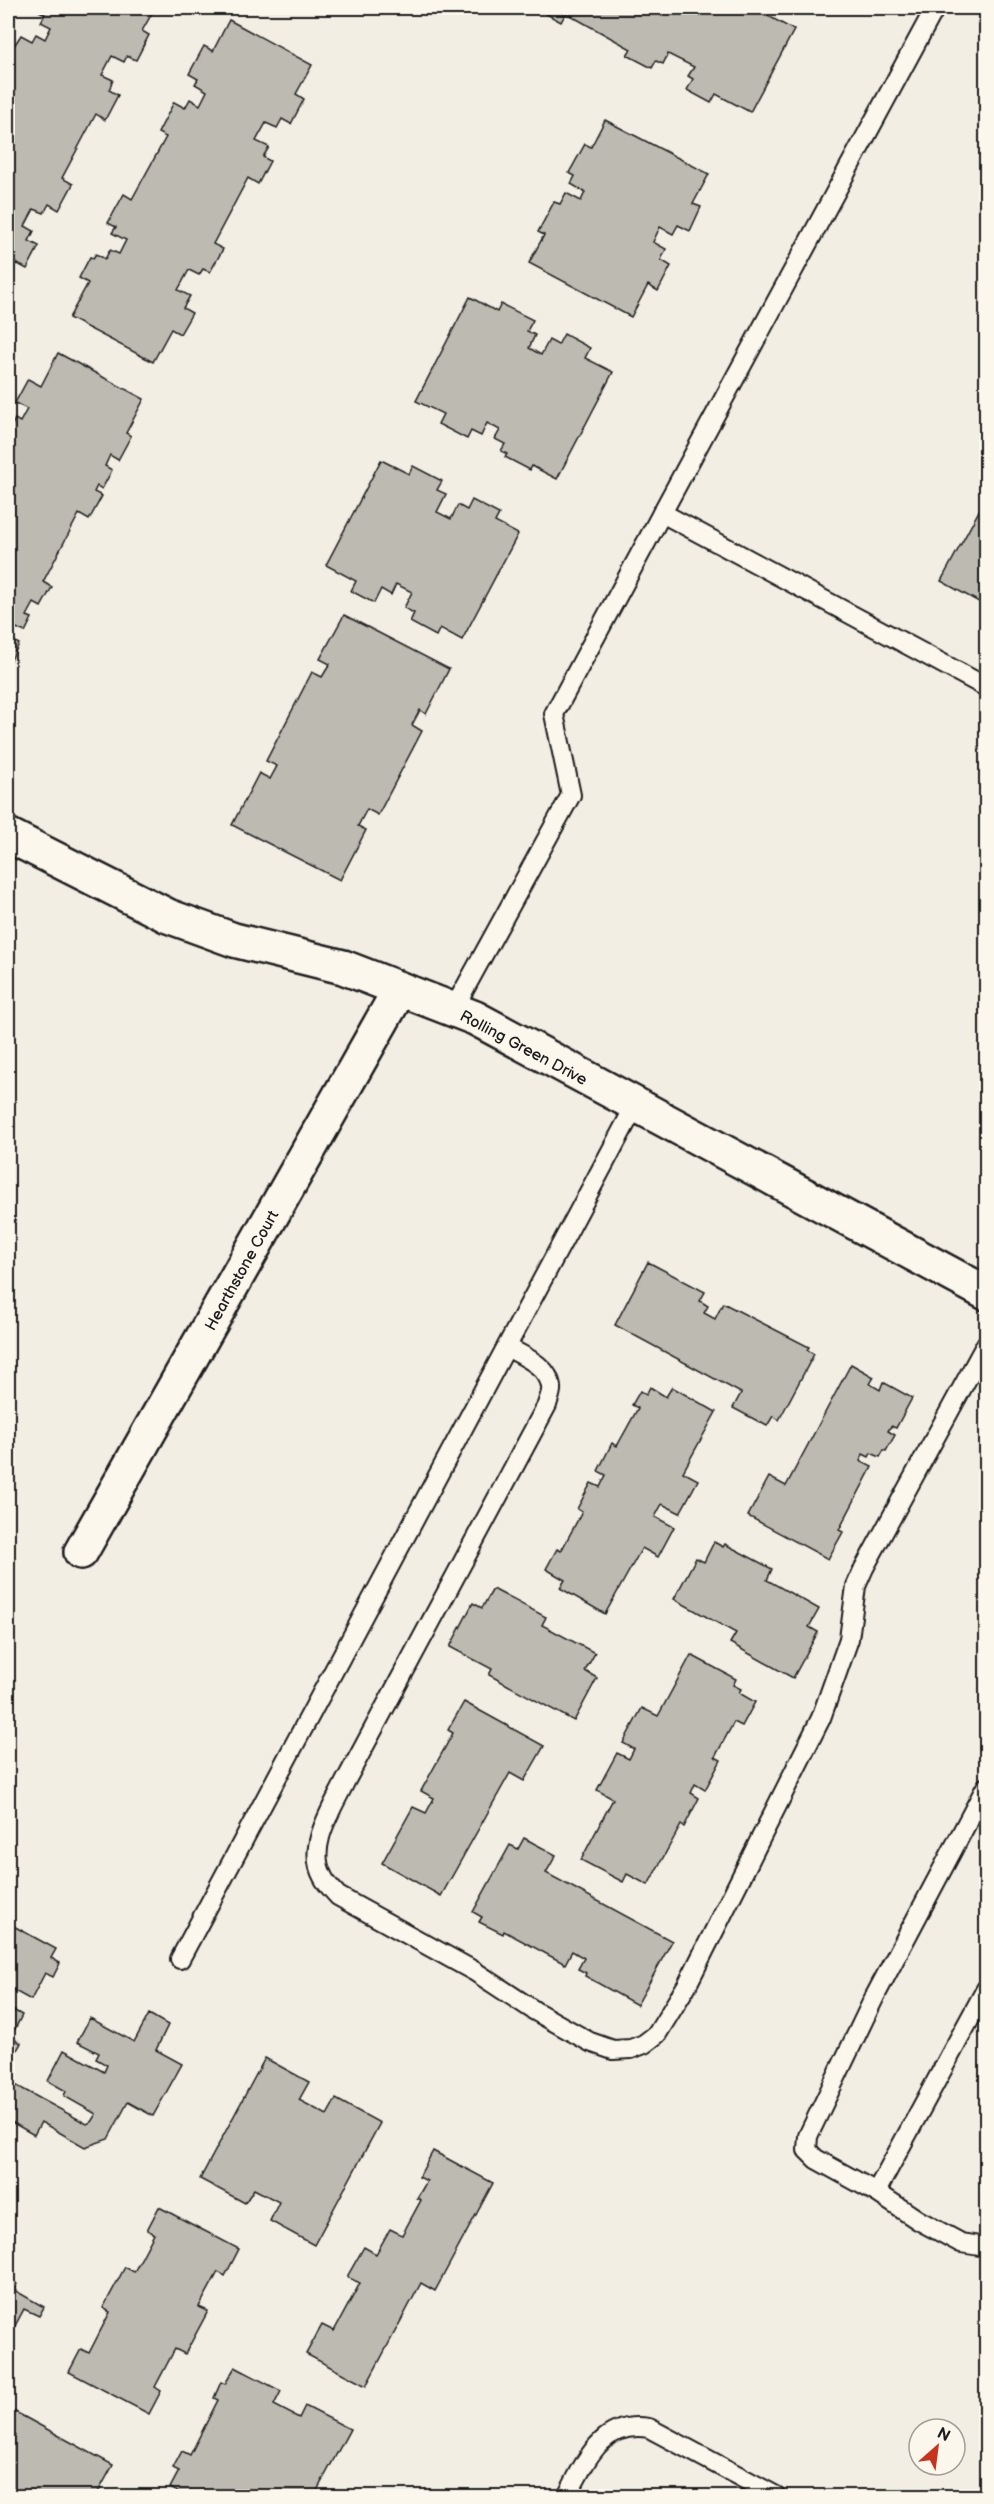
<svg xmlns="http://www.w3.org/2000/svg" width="994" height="2504" font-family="'Balsamiq Sans',sans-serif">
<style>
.building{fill:#bdbab1;stroke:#1c1c1c;stroke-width:1.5}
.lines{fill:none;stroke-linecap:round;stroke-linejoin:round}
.lane-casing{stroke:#1c1c1c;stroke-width:22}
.street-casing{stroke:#1c1c1c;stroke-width:38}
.lane{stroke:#fbf7ec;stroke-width:18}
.street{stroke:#fbf7ec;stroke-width:33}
.labels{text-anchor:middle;stroke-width:5;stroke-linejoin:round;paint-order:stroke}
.street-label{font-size:16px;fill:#1c1c1c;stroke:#fbf7ec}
</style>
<rect width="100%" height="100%" fill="#f2eee4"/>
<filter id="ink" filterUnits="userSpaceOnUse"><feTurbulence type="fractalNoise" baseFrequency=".0167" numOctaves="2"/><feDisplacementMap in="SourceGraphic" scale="12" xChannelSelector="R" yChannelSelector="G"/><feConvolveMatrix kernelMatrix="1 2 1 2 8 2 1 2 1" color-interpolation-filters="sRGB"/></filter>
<g filter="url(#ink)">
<g class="building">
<path d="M36,8H155L142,31L149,35L136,60L127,56L124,62L112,56L102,75L113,80L109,90L118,95L105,120L96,114L62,178L73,184L59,210L49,204L44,213L34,209L25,226L34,231L29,241L39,246L27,269L16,263L8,280V78L12,69L8,67V55L21,35L32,41L36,34L45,39L51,27L41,22L45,14L35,9Z"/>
<path d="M540,8H763L761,12L794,30L750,112L716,94L711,103L687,90L693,79L688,76L694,67L668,54L663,64L656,61L652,68L627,55L631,49L566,13L561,22L539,10Z"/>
<path d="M229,20L312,65L296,94L304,99L291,124L282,119L277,128L266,123L256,141L269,147L263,157L270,161L258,184L248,178L213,244L223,249L210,272L203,269L199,275L189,270L178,290L190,296L183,308L192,313L180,334L171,329L153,362L69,318L88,283L79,278L90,257L93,258L96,254L105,259L110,250L119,254L126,240L112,233L116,227L108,223L124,194L132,199L166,137L158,133L174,102L185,108L190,99L200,105L207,91L195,84L198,79L189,74L204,46L213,51Z"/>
<path d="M605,120L709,174L693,204L701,207L690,231L678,225L673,234L660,227L653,242L666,249L661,260L671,266L658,291L648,285L631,317L529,263L544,235L538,232L554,202L560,204L566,193L581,201L585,192L571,184L575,176L569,173L585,144L591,147Z"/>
<path d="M470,297L497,312L501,304L533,320L527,331L535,335L529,348L541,355L549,340L558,345L564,334L590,348L585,358L613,372L557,479L532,466L530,470L505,457L507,454L501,451L505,444L495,439L500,430L487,423L481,436L471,431L467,439L438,424L443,414L416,401Z"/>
<path d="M58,353L144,399L126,433L131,436L118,460L110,455L105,466L112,470L102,489L97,486L94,492L102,496L89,520L79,514L43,582L52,587L41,607L34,603L27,616L32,618L25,632L12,626L10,630L15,633L12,640L19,644L8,666V433L15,419L20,422L27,409L15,403L28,379L41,386Z"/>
<path d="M381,460L409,474L413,466L442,481L437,490L446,494L437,512L451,519L458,505L467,510L472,500L499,514L495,522L518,534L462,640L440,628L436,636L410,622L414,613L404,608L412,592L396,584L391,595L381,589L374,603L351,591L356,581L326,565Z"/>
<path d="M986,498V606L941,581Z"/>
<path d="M344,615L449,669L426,714L420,710L412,725L422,731L378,815L367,809L358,826L366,830L340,880L232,825L259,773L270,779L277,766L266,761L312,672L322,677L330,664L320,659Z"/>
<path d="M648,1262L705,1292L700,1301L708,1306L704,1313L715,1319L723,1303L809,1347L807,1350L814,1354L779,1420L773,1416L767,1426L733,1408L741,1393L615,1325Z"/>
<path d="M851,1364L874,1377L870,1384L880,1390L883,1382L912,1398L896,1428L891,1426L888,1431L895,1435L886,1451L884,1450L880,1457L871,1453L869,1457L863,1454L860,1461L872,1467L839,1530L843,1532L828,1559L748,1516L769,1477L786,1486Z"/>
<path d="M650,1387L666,1397L672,1387L716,1412L683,1472L698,1480L680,1513L662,1504L655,1517L674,1527L658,1557L642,1548L605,1614L560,1588L565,1580L546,1569L557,1549L561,1551L582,1512L577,1509L591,1483L600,1487L606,1475L598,1471L612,1443L617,1446L638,1408L632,1405L640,1391L646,1395Z"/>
<path d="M714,1542L723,1547L725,1544L772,1569L767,1580L819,1609L809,1627L818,1632L793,1678L730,1643L736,1633L674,1599L696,1558L704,1562Z"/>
<path d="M493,1589L546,1617L542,1625L595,1653L585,1671L597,1678L574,1721L489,1675L492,1669L450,1647L473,1603L482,1608Z"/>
<path d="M691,1655L736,1679L733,1685L741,1689L739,1693L755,1702L742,1726L734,1722L715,1757L721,1760L705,1790L695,1784L691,1793L699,1798L684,1827L681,1825L648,1885L627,1874L623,1882L581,1860L613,1799L597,1790L617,1753L629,1759L634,1749L623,1743L642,1708L658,1716Z"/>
<path d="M464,1702L544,1746L524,1781L510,1773L441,1896L382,1863L413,1807L426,1813L434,1798L421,1791L453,1733L448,1730Z"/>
<path d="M524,1838L556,1855L546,1873L672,1941L637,2005L585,1976L586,1973L578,1969L584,1958L572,1951L565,1964L504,1931L503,1934L479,1922L482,1917L473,1912L510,1845L518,1849Z"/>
<path d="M8,1923L56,1949L51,1958L60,1963L53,1977L45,1973L31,2000L13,1990L8,2001Z"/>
<path d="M8,2007L22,2015L11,2037L21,2043L12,2059L8,2056Z"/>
<path d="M149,2014L168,2025L156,2050L182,2064L153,2116L128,2102L108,2139L85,2147L41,2122L34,2135L8,2120V2081L87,2124L91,2122L96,2114L64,2096L66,2091L48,2081L64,2050L104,2072L107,2065L96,2059L99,2053L77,2042L90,2018L134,2042Z"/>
<path d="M265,2058L309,2082L299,2100L327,2115L336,2099L380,2123L314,2245L270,2221L279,2202L254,2189L245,2203L200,2179Z"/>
<path d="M433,2151L493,2183L435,2291L421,2283L366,2386L306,2354L322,2325L334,2331L360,2283L347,2277L364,2247L376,2254L390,2229L402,2235L421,2200L417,2198L427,2181L419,2177Z"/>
<path d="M159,2207L239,2249L225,2276L218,2272L199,2307L208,2311L185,2354L175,2349L155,2387L161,2391L149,2414L69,2372L81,2349L89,2353L110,2312L103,2308L125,2267L134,2272L154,2234L147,2230Z"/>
<path d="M8,2279L17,2284L14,2290L44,2307L39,2316L24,2309L8,2339Z"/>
<path d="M235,2367L281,2391L274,2405L299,2418L305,2406L350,2429L314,2496H186L170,2488L179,2471L173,2468L182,2451L190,2455L218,2400L214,2398L221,2382L225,2384Z"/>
<path d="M8,2408L113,2465L96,2496H8Z"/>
</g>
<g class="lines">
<g class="lane-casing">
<g id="lane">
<path d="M662,513L935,8"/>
<path d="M453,1010L571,795L554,714L662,513L986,687"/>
<path d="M507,1347C523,1356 549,1366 551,1387C552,1393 548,1400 547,1405L345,1782C332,1809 306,1847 323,1877C326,1884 333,1890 338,1896L474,1971L535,2011L590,2042L613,2050L631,2049L644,2044L657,2034L687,1985L821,1718L849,1639L856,1586L864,1568L986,1344"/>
<path d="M986,1787L875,1996L808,2136L807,2150L816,2159L876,2192L918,2220L961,2243L986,2247"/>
<path d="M180,1959L635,1106"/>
<path d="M876,2192L986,1989"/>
<path d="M567,2496C586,2461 601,2420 649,2428L776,2496"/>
</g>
</g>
<g class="street-casing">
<g id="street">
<path d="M8,835L168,916L234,940L343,967L475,1018L986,1293"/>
<path d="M81,1552L400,989"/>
</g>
</g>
<use href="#lane" class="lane"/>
<use href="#street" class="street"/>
</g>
</g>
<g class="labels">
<g class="street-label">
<text transform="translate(524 1047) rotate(28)" y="6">Rolling Green Drive</text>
<text transform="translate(241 1270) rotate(-61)" y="6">Hearthstone Court</text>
</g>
</g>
<rect width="994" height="2504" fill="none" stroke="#fbf7ec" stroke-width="30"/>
<rect x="15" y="15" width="964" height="2474" fill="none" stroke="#1c1c1c" stroke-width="2" filter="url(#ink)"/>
<g transform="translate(937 2447) rotate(28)"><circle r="28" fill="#fbf7ec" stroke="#a29f99" stroke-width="1.5"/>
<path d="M0-4.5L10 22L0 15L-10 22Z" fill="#c8321e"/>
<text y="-9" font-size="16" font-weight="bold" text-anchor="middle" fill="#1c1c1c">N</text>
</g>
</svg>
